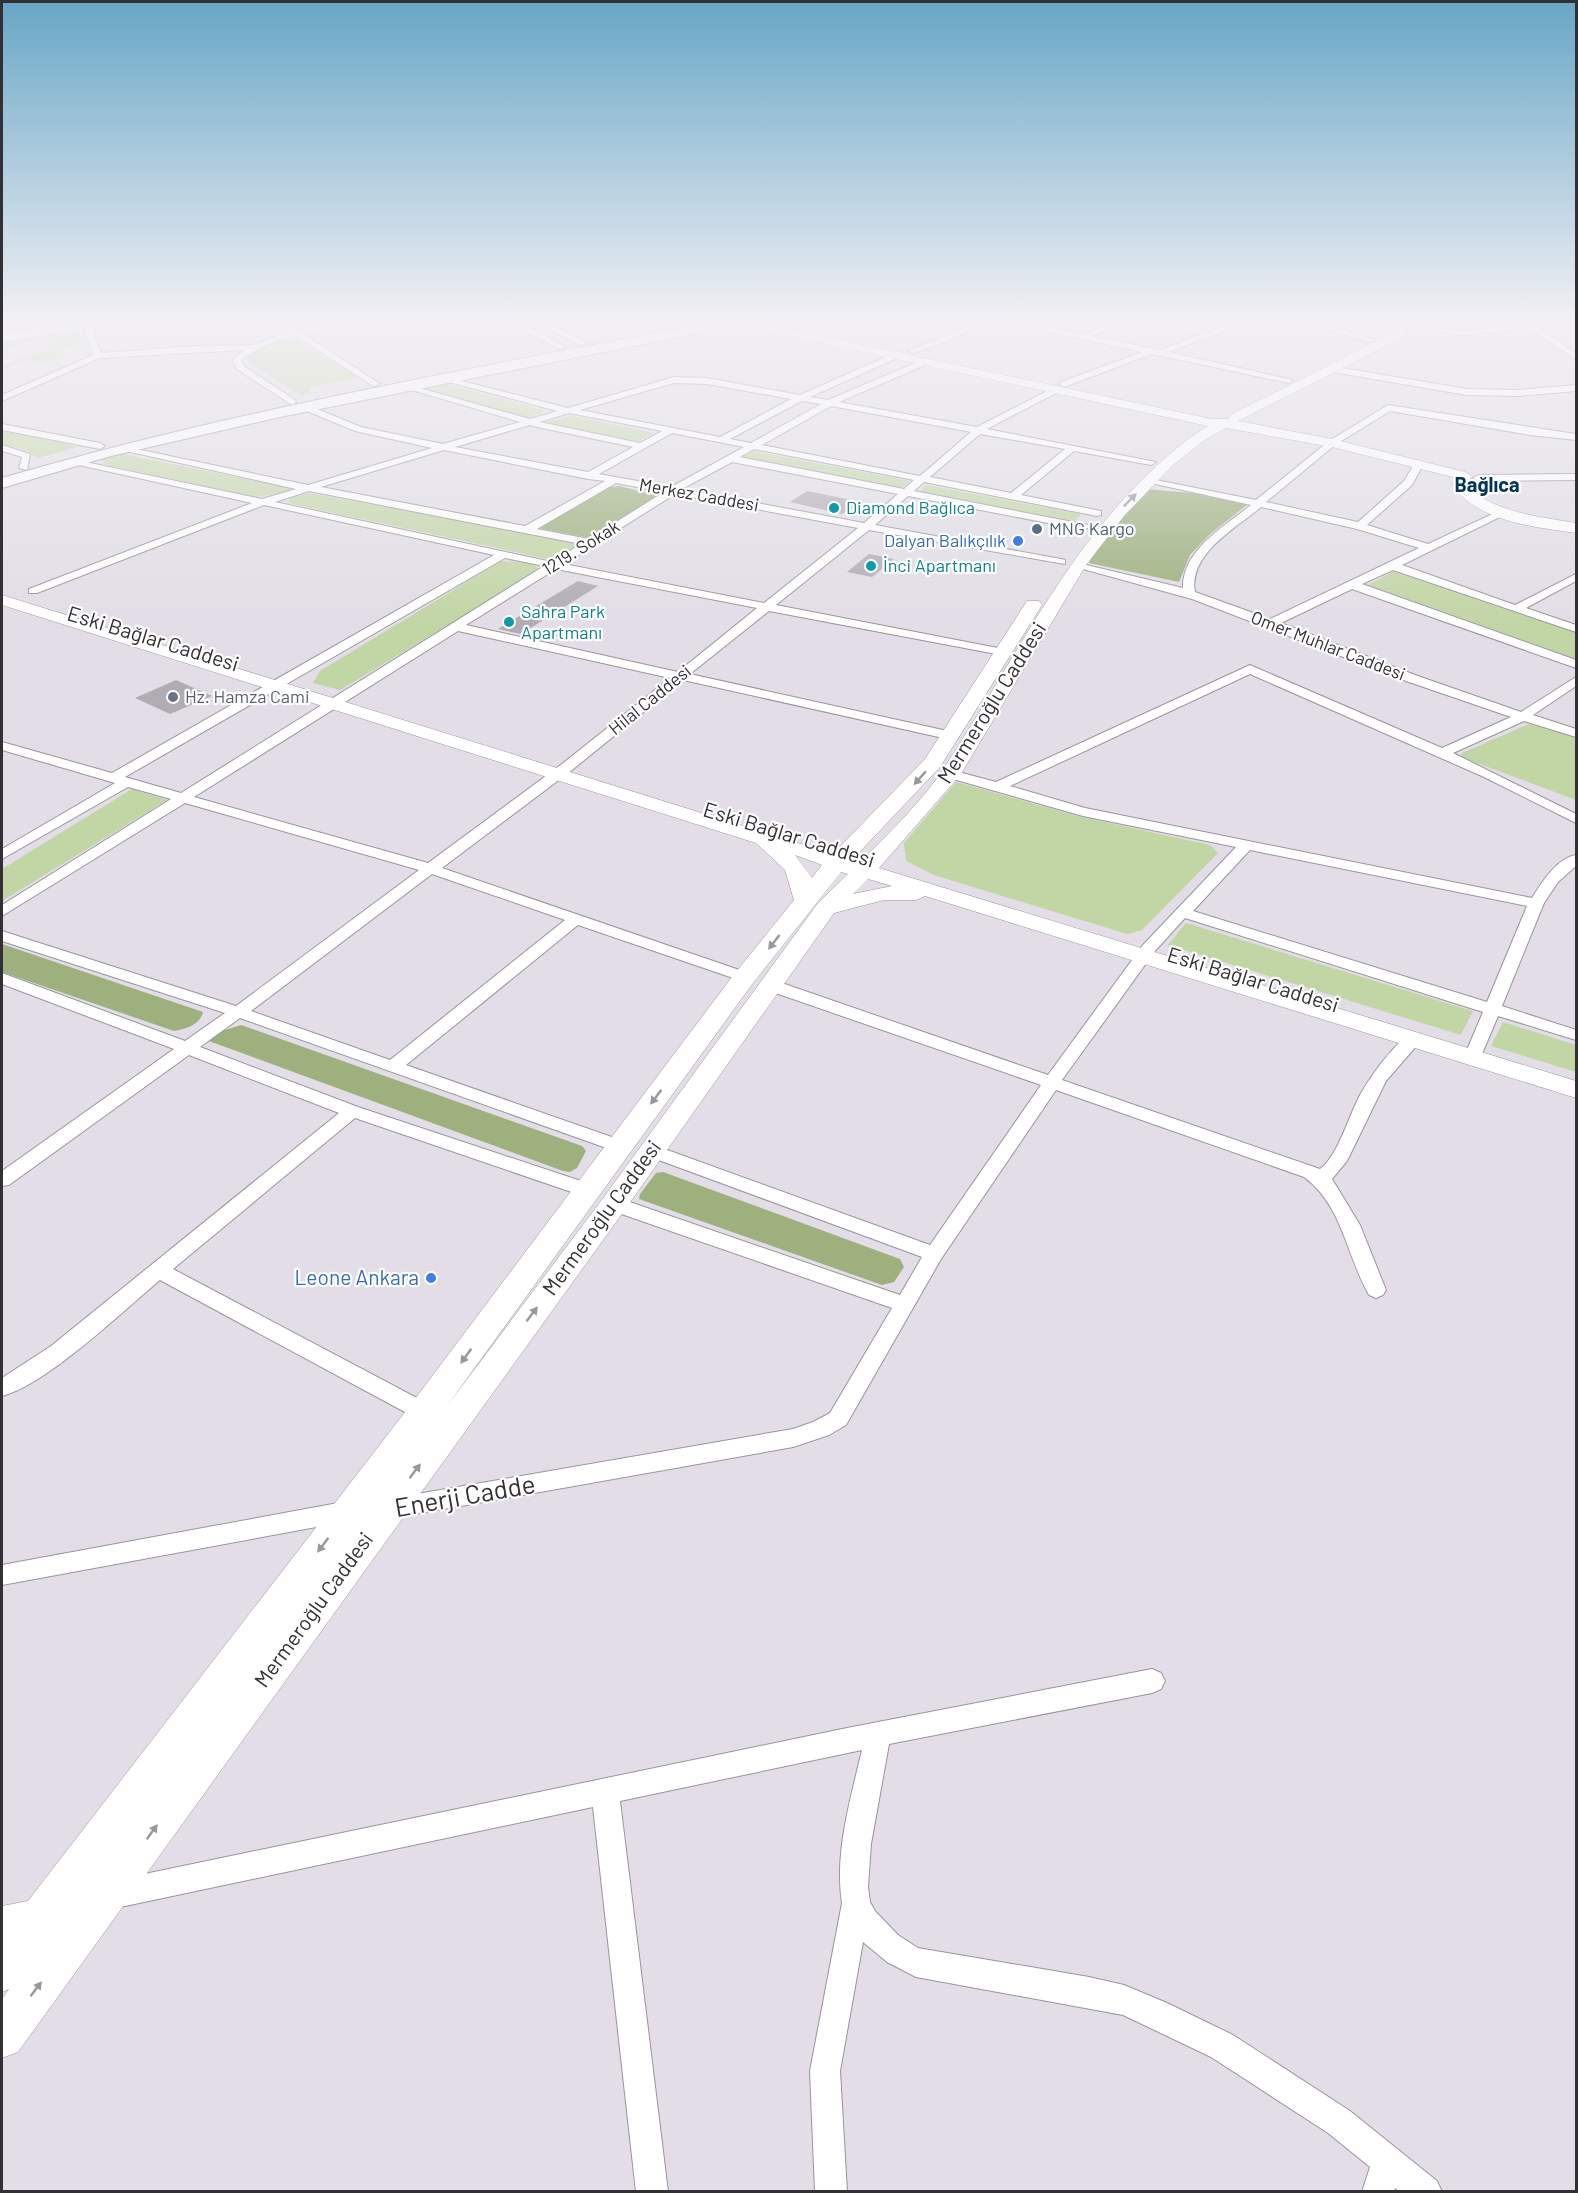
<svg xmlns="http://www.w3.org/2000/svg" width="1578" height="2193" font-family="Barlow,sans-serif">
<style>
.green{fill:#c2d5a5}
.forest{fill:#9db07d}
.building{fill:#b1acb4}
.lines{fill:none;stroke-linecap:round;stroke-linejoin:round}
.street-casing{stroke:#99949c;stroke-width:2}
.secondary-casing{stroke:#99949c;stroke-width:1}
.primary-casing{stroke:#99949c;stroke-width:2}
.street{fill:#fff;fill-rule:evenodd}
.secondary{fill:#fff;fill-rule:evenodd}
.primary{fill:#fff;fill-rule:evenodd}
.oneway{fill:#98989a}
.culture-dot{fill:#0f9aa8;stroke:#fff;stroke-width:2}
.service-dot{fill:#5c6f8a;stroke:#fff;stroke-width:2}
.shop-dot{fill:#3f7fe0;stroke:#fff;stroke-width:2}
.worship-dot{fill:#6b7280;stroke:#fff;stroke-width:2}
.labels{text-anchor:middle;stroke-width:4.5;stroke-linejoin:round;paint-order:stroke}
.far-street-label{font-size:18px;fill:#323034;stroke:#fff}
.far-culture-label{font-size:18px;fill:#0d838f;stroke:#fff;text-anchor:start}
.far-service-label{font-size:18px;fill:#4e5e75;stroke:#fff;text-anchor:start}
.far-shop-label{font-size:18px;fill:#366cbe;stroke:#fff;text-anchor:end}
.far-worship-label{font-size:18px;fill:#5b616d;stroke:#fff;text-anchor:start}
.far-quarter-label{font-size:20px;font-weight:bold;fill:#003558;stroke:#fff}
.street-label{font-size:21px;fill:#323034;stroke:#fff}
.shop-label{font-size:21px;fill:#366cbe;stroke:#fff;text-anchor:end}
.near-street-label{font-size:26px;fill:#323034;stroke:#fff}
</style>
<rect width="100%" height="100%" fill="#e2dde6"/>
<g class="green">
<path d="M72,329L79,330L92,356L2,395L85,357L80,354L86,352L84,346L60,348L64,354H70L48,363L24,360L2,370V366L25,357L59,348L45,347L57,340L36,338L2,351V341Z"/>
<path d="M291,337L360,378L308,387L311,393L301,395L249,362V357L265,344Z"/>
<path d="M438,383L447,384L546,411L526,418L419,387Z"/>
<path d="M572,416L654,433L635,443L542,423Z"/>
<path d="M2,430L79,447L37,458L27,450L2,445Z"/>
<path d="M747,450L910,481L901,489L738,457Z"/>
<path d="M117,453L290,488L287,492L255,497L106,465L102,460Z"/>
<path d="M927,485L1081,514L1075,521H1067L919,492Z"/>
<path d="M310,493L581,543L559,558L548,559L288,503L290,498Z"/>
<path d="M501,561L533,563L539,570L340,690L313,683L320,671Z"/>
<path d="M1394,571L1576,631V659L1368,585Z"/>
<path d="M1529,724L1576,737V800L1461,757L1462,753Z"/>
<path d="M956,782L1082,817L1210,845L1218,853L1142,930L1127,934L934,875L906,861L904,843Z"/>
<path d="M132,789L167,800L2,901V869Z"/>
<path d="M1186,923L1473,1011L1461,1035L1168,945Z"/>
<path d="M1503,1022L1576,1045V1072L1491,1046Z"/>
</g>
<g class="forest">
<path d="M619,486L660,496L590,538L538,528L610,487Z"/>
<path d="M1146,489L1191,493L1248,504L1209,535L1190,555L1179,582L1089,563L1098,547Z"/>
<path d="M2,944L203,1012C200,1025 186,1029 174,1031L2,972Z"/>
<path d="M241,1025L582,1146L586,1151L577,1168L570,1172L563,1171L209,1041L222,1031Z"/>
<path d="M663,1172L900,1259L904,1267L894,1282L882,1285L639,1199L640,1194L656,1173Z"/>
</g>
<g class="building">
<path d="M807,491L861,502L842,514L790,502Z"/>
<path d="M869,554L894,559L872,577L847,572Z"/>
<path d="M578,581L598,586L521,634L498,629Z"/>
<path d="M176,680L212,696L170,714L135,698Z"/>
</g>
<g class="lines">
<g class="street-casing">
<g id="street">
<path d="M81,318H89L101,353L196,346L253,345L290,332L270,318H279L298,330L368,318H387L304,334L380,384L373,386L296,336L266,345L241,360L244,366L295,400L296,402L292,405L237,369L233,360L244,350L100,358L2,401V395L93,355Z"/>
<path d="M502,318H512L566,347L559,349Z"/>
<path d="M990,318H1005L1081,334L1139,318H1158L1208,332L1247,318H1258L1169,352L1293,380L1289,383L1152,354L1064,387L1060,384L1061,382L1142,352L997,321L915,353L908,351ZM1148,320L1200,335L1160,350L1090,336Z"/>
<path d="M1289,318H1302L1375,340L1368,342Z"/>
<path d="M1576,320V324L1537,328L1576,353V359L1528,329L1462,335L1399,326L1403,324L1462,331Z"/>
<path d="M546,325H552L587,343L580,345L546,329Z"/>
<path d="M899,351L902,356L810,397L828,400L927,358L930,363L839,402L977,427L1057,386L1061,389L1060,391L987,429L1156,462L1151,465L1074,451L1021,495L1101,511V515L1097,516L924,482L914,491L1088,525L1089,527L1084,530L908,496L875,525L1061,559L1065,560V564L869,530L776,605L1003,649L1007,650V656L769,611L690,674L952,732L959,736L957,739L952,740L683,680L572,770L442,868L751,974L753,977L751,980H739L578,925L406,1065L626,1142L628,1146L626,1150H612L240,1018L200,1047L358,1107L593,1185L596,1190L593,1195L586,1197L355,1118L173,1269L432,1406L435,1412L432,1418L424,1421L416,1418L160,1280C122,1312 46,1385 2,1396V1378L51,1346L339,1113L189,1055L9,1185L2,1186V1171L174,1049L2,984V973L185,1041L225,1013L2,941V931L236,1006L419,870L185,803L2,916V905L171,799L128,787L2,859V849L115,783L2,750V742L112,773L494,555L264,505L37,593H29V589L252,503L74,464L71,463V459L262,499L296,489L117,449L122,446L308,485L432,448L355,431L302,409L300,407L305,404L361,427L443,444L520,422L405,388V384L530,419L557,411L438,379L442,376L568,408L674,377L707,378L800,395ZM674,383L707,384L791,399L720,437L580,410ZM802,401L821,404L751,443L730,439ZM831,406L971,432L920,476L762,445ZM569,413L662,431L640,443L540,422ZM530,425L537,427L633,447L588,472L455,447ZM672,433L744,447L671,487L599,474ZM980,434L1065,449L1011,493L930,477ZM754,449L914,480L904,489L740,457ZM444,450L588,479L605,481L525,526L321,487ZM732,462L898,494L864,523L682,489ZM616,483L664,492L589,539L537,529ZM309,491L581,544L552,562L275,502ZM675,494L858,528L764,603L564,564ZM505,558L544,566L181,793L125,777ZM556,569L757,608L678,672L466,625ZM458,631L670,678L562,764L428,863L194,797ZM432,874L565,920L390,1060L251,1011Z"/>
<path d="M1330,366L1467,389L1519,390L1576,385V391L1519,396L1467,395L1327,371Z"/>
<path d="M1388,405L1576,434V440L1530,435L1390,411L1335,445L1266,502L1358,522L1404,481L1415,463H1421L1423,465L1412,485L1367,525L1428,544L1499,511L1508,513L1402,565L1515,605L1576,574V581L1526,608L1576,625V632L1393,570L1362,584L1576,660V668L1352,589L1281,623L1415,675L1521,712L1576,677V686L1533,715L1576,729V737L1524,721L1453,753L1576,814V823L1484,777L1250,674L1010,786L1085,808L1532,898C1542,882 1557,858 1576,855V866L1558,882L1544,903L1502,1006L1576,1030V1040L1498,1016L1479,1061H1467L1464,1057L1483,1012L1185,918L1155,951L1062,1080L1320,1169C1338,1156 1349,1115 1360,1095C1373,1072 1388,1053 1407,1035H1419L1422,1039L1419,1043L1386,1081L1347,1161L1332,1179L1360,1225L1386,1290L1383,1295L1376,1298L1369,1295C1346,1255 1343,1206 1304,1177L1056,1090L941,1259L846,1425L829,1435L793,1447L388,1519L380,1516L376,1509L380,1502L388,1499L793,1429L813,1422L830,1413L892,1308L607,1209L604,1204L607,1199H621L900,1295L922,1257L645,1155L643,1151L645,1147H659L930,1245L1041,1085L764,989L762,985L764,981H776L1048,1075L1143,945L1236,847L1083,816L946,777V771L951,770L996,782L1250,665L1442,748L1511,717L1406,681L1192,599L1072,566L1078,563L1183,588C1182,550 1224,527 1251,505L1146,482V478L1256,500L1329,441ZM1261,507L1357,529L1419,548L1270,619L1195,592C1188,554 1236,528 1261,507ZM1250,850L1527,906L1487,1002L1193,911Z"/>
<path d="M2,424L100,443L105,446L100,449L2,430Z"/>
<path d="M2,445L30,454L27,470L19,468L22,457L2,451Z"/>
<path d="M1576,474V480L1478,481L1473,478L1478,475Z"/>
<path d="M349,1501L357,1504L361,1511L357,1518L349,1521L2,1585V1565Z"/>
<path d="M1152,1669L1161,1673L1165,1681L1161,1689L1152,1693L889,1744L871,1844L868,1887L870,1902L875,1911L898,1935L918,1948L1089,1977L1124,1985L1167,2003L1233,2035L1350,2111L1437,2181L1442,2192H1400L1395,2188L1394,2192H1362L1370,2167L1328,2133L1211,2057L1123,2015L916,1977L887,1962L863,1942L840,2071L847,2192H815L810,2071L842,1903C834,1852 851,1798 862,1750L620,1801L668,2192H636L593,1807L111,1909L101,1905L97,1895L101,1885L111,1881L847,1728Z"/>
</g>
</g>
<g class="secondary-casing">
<g id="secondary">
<path d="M107,318H136L130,322L2,342V334Z"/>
<path d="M734,318L1212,419H1229L1230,415L1395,332L1397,327L1389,318H1402L1409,326L1404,337L1238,421L1332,439L1465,472L1472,476L1470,479L1465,480L1332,447L1226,428L1203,441L1171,467L1124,516L1086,565L961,774L879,868L1576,1081V1098L925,896L916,900H884L834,913L624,1211L18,2052L2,2058V1999L9,1989L2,1992V1906L28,1901L412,1403L732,977L794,900L785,870L756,843L2,605V595L833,854L925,759L1027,601H1039L1042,605L940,767L851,861L859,863C885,838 925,798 944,768C1008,672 1057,566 1138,484C1160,462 1182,441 1208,426L738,325L734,324ZM795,855L822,865L812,878ZM841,872L848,874L818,903L604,1197L447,1406L750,987ZM868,879L892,886L853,894Z"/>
<path d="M1460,480C1471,483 1479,497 1490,502C1517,515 1547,518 1576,523V533C1534,527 1479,522 1452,485Z"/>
</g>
</g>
<g class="primary-casing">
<path id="primary" d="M733,318H760L753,322L280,417L111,456L2,488V478C241,408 488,366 733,318Z"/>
</g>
<use href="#street" class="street"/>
<use href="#secondary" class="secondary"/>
<use href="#primary" class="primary"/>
</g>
<defs><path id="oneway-solid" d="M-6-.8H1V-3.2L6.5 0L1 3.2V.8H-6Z" transform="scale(1.5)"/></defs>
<g class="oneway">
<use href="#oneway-solid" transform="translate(1130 500) rotate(-46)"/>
<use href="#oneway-solid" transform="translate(920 778) rotate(131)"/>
<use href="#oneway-solid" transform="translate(774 942) rotate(128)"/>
<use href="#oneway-solid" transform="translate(656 1097) rotate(127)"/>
<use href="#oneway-solid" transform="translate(532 1314) rotate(-53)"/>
<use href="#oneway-solid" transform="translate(466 1356) rotate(126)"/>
<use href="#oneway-solid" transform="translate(415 1471) rotate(-53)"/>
<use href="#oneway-solid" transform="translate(323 1545) rotate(127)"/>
<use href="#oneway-solid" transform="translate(152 1832) rotate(-54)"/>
<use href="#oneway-solid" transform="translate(36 1989) rotate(-53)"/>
</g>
<linearGradient id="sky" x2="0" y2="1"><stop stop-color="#67a6c6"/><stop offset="0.51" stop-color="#f2f0f4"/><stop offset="1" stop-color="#f2f0f4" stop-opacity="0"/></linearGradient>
<rect width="1578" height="625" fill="url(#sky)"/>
<g class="culture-dot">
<circle cx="834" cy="508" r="6"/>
<circle cx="871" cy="566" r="6"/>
<circle cx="509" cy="622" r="6"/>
</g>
<circle class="service-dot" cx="1037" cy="529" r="6"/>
<g class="shop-dot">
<circle cx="1018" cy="541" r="6"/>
<circle cx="431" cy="1278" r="6"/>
</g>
<circle class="worship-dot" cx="173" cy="697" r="6"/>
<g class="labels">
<g class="far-street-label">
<text transform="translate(699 495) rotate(10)" y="6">Merkez Caddesi</text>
<text transform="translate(581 548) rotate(-32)" y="6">1219. Sokak</text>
<text transform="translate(1328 646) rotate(21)" y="6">Omer Muhlar Caddesi</text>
<text transform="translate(650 700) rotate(-39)" y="6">Hilal Caddesi</text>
</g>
<g class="far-culture-label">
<text x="846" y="514">Diamond Bağlıca</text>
<text x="883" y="572">İnci Apartmanı</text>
<text x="521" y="618">Sahra Park<tspan x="521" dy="21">Apartmanı</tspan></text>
</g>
<g class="far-service-label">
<text x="1049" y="535">MNG Kargo</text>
</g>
<g class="far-shop-label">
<text x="1006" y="547">Dalyan Balıkçılık</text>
</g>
<g class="far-worship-label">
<text x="185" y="703">Hz. Hamza Cami</text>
</g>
<g class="far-quarter-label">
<text x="1487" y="492">Bağlıca</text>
</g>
<g class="street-label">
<text transform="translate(153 639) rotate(17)" y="7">Eski Bağlar Caddesi</text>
<text transform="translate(992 703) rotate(-58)" y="7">Mermeroğlu Caddesi</text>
<text transform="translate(789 835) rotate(17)" y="7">Eski Bağlar Caddesi</text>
<text transform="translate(1253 980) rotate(17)" y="7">Eski Bağlar Caddesi</text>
<text transform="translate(602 1218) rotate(-54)" y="7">Mermeroğlu Caddesi</text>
<text transform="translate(314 1610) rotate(-54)" y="7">Mermeroğlu Caddesi</text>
</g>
<g class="shop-label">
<text x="419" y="1285">Leone Ankara</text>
</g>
<g class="near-street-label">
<text transform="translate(465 1496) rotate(-10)" y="9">Enerji Cadde</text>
</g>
</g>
<rect width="1578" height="2193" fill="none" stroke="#323034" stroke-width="6"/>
</svg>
